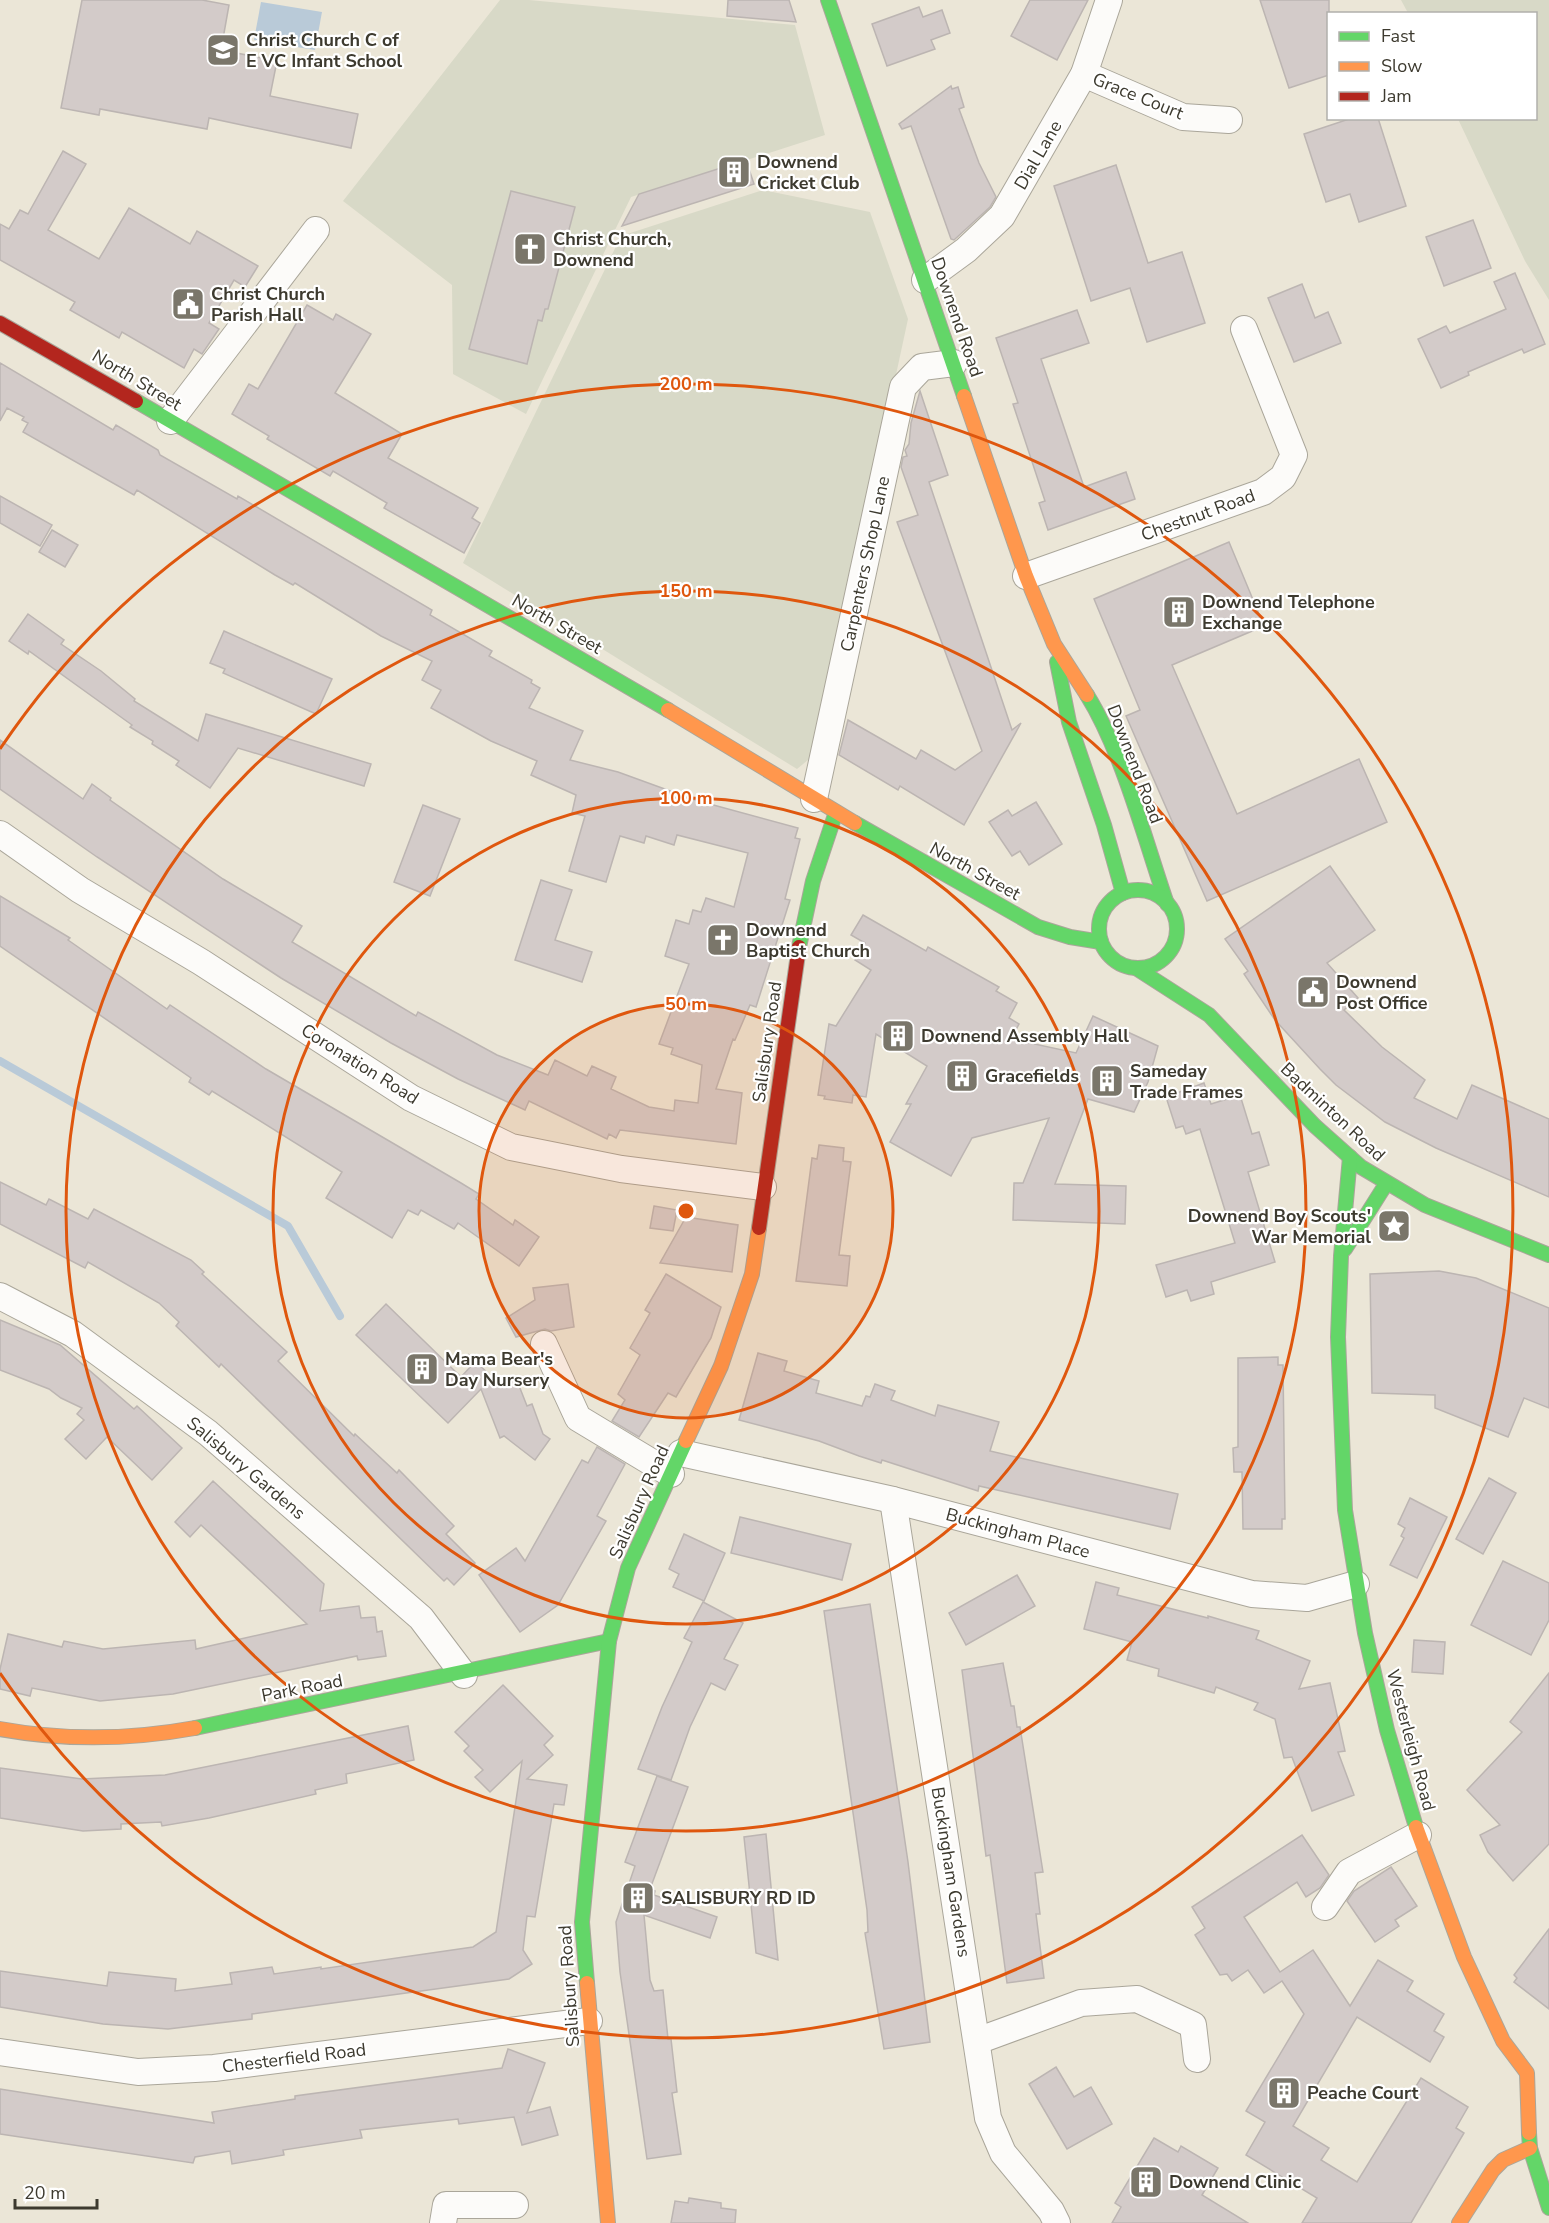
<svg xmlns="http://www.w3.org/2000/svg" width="1549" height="2223" font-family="'Nunito Sans',sans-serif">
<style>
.green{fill:#d8d9c7}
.water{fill:#b9cad8}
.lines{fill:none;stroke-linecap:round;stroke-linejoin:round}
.stream{stroke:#b9cad8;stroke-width:8}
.building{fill:#d3cbc9;stroke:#bcb5b2;stroke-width:1.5}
.street-casing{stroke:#aaa69a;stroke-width:28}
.fast-casing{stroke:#aaa69a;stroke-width:16}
.slow-casing{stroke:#aaa69a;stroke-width:16}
.jam-casing{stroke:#aaa69a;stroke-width:16}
.street{stroke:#fcfbf9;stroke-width:26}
.fast{stroke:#63d668;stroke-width:14}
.slow{stroke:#ff974d;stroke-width:14}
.jam{stroke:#b3261e;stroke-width:14}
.ring{fill:none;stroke:#df570e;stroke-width:3}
.labels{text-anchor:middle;stroke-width:4.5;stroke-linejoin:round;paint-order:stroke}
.poi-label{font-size:18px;font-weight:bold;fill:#3d3a2f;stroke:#fff;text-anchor:start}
.street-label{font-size:18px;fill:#3d3a2f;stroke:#fff}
.centre{fill:#df570e;stroke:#fff;stroke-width:3}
.ring-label{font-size:18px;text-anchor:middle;font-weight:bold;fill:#df570e;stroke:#fff;stroke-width:4.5;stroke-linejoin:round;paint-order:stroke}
</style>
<rect width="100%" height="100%" fill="#ebe6d7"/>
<g class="green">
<path d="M500,0H529L795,25L825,135L631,197L526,414L453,374L452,285L343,201Z"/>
<path d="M1401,0H1549V300L1525,261L1458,119L1536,118V14L1408,13Z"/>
<path d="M763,190L870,212L908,319L814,755L797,769L463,563L621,236Z"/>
</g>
<path class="water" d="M261,2L322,12L315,50L254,40Z"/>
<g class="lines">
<path class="stream" d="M0,1061L288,1226L340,1316"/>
</g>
<g class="building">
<path d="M82,0H202L229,5L221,50L277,61L270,96L358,114L351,148L209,118L207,129L100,109L99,115L61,108Z"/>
<path d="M728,0H789L796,22L727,16Z"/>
<path d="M1030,0H1088L1057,60L1011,36Z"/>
<path d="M1260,0H1329V75L1289,88Z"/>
<path d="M919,7L923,17L942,10L950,33L931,40L935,49L887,66L872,24Z"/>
<path d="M951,86L952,89L958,87L964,107L959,109L979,163L996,197L990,207L954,240L951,239L911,126L902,129L899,124Z"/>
<path d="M1352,118H1378L1406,206L1359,222L1350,194L1326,202L1304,134Z"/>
<path d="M63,151L86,164L48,230L99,259L129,208L190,244L197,231L258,266L245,287L234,280L209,323L219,329L202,354L194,349L184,368L122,332L119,338L70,310L75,302L0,260V224L9,229L20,210L28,214Z"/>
<path d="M746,160L754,184L622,226L639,194Z"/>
<path d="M1116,165L1148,263L1182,252L1205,323L1147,342L1130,288L1091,301L1054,186Z"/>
<path d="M511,191L575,207L548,309H545L542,321L538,320L527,364L469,349Z"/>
<path d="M1473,220L1491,268L1444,286L1426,237Z"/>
<path d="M1515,273L1545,344L1524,353L1522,349L1468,372L1469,375L1441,388L1418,339L1446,326L1450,333L1506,309L1494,282Z"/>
<path d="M1302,284L1315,318L1328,312L1341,343L1294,362L1268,298Z"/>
<path d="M307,305L333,320L336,314L371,334L335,393L402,434L388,458L478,508L472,518L480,523L464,553L384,508L387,503L333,471L330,476L267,439L269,436L232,414L249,384L258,389Z"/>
<path d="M1077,310L1089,343L1041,359L1084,487L1126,472L1135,499L1048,530L1039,503L1045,501L1013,404L1018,403L996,338Z"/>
<path d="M0,363L113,430L116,425L158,450L160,455L237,499L238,496L432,610L430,615L492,651L489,656L532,680L531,683L540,688L529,708L583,731L570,760L618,772L695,800L798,828L795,838L800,839L785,899L790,900L756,1007L750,1005L735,1040L733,1039L716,1089L742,1093L736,1144L620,1130L616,1138L609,1134L607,1139L529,1101L525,1110L458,1079L391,1043L281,978L97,857L0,789V740L83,799L92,784L111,798L110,800L223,879L302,926L292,942L416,1016L418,1012L497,1055L548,1075L555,1060L587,1076L592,1066L616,1077L611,1089L649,1107L674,1111L675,1100L698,1103L702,1065L671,1054L673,1048L659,1044L689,964L665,956L676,920L689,924L693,910L701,912L706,898L734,907L748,853L677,835L674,845L646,836L644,843L620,836L606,882L569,871L585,816L572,813L576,795L531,775L537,761L491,741L431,708L441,690L422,680L432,661L381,636L295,583L293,585L275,575L137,490L134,495L23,432L28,423L22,420L24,417L7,408L0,421Z"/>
<path d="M920,391L948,475L929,482L1012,730L1021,723L964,825L900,786L898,790L839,755L848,720L916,759L921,750L955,770L982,751L897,522L918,515L901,467L903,457L907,456L905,450L909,444L911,423Z"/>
<path d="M0,496L52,525L40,546L0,523Z"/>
<path d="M52,530L78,545L65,567L39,552Z"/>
<path d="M1229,542L1264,626L1172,665L1237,814L1359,759L1387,822L1207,901L1126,716L1140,710L1094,599Z"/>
<path d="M28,614L64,640L61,644L101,671L135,699L134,701L198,741L206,714L371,764L364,786L238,748L210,788L176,765L179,761L152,744L153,741L130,727L132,725L29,651L28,654L9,641Z"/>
<path d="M224,631L332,679L316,714L223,673L225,669L210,663Z"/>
<path d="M1036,802L1062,844L1029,865L1020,851L1012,856L989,822L1008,810L1012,816Z"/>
<path d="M423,805L460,819L430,896L394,882Z"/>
<path d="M1330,866L1375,930L1327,963L1358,998L1344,1010L1382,1047L1425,1080L1414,1098L1457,1119L1472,1085L1549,1119V1197L1436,1148L1385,1122L1336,1085L1320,1069L1275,1020L1244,974L1248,971L1225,939Z"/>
<path d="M541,880L572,890L555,940L592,952L582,982L515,960Z"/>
<path d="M0,896L70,938L68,940L167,1009L170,1005L266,1069L461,1183L479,1194L476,1199L513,1225L515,1220L539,1237L519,1266L458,1223L454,1229L421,1210L418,1215L408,1210L392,1238L326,1198L342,1172L212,1091L209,1095L189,1082L191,1078L0,946Z"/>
<path d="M863,915L926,951L928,947L999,987L996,991L1017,1003L1009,1018L1019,1024L1011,1039L1076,1053L1093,1016L1158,1046L1148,1082L1134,1112L1088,1099L1055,1184L1126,1186L1125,1224L1013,1220L1014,1183H1023L1049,1118L972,1138L951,1176L890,1142L911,1104H906L927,1066L876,1034L866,1097L853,1095L852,1103L824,1099L825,1096L818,1095L829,1024L836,1026L871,970L855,960L865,943L851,935Z"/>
<path d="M1204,1083L1211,1104L1240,1095L1252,1134L1259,1132L1269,1165L1248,1172L1275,1262L1211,1282L1214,1294L1191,1301L1187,1290L1166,1297L1156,1265L1235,1243L1200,1129L1186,1134L1183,1126L1176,1128L1166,1097Z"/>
<path d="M819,1145L844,1148L843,1161L851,1162L839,1255L850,1256L847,1286L796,1281L812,1158L817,1159Z"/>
<path d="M0,1182L46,1205L49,1199L88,1219L94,1209L191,1260L204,1272L202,1274L287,1352L278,1361L354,1436L355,1434L397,1473L399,1470L454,1526L446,1534L475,1563L454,1585L447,1578L444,1581L221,1364L219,1367L176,1326L179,1322L159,1303L88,1262L85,1268L0,1224Z"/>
<path d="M654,1206L677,1210L673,1231L650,1228Z"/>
<path d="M686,1217L738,1225L732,1272L660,1263Z"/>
<path d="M1439,1271L1476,1278L1549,1308V1408L1524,1398L1508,1437L1435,1408V1395L1372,1393L1370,1274Z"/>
<path d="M666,1274L721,1307L711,1338L676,1397L668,1393L639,1437L612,1421L625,1400L618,1394L640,1355L630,1348L650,1313L645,1310Z"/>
<path d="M568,1284L574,1327L551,1331L545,1329L516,1337L506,1318L535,1300L533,1288Z"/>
<path d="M386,1304L461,1377L472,1365L468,1354L499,1384L516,1378L527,1406L532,1404L543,1434L550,1439L535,1460L504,1436L500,1438L481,1389L448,1423L356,1335Z"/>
<path d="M0,1320L60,1345L134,1409L137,1406L182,1448L152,1480L107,1437L86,1459L65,1439L84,1420L77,1414L82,1408L61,1398L49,1389L0,1370Z"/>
<path d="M758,1353L787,1361L784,1371L819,1381L816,1393L862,1406L866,1396L870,1397L875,1384L895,1391L891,1400L935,1416L938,1405L999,1422L990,1451L1178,1494L1170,1529L979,1486L978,1491L882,1460L881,1463L859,1456L819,1441L739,1420Z"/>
<path d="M1278,1357V1365H1283L1285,1519H1282V1529H1243L1242,1472H1234L1233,1448L1238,1447V1358Z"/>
<path d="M597,1447L625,1464L597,1516L606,1521L558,1605L520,1632L479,1575L516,1548L525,1561L582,1460L588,1463Z"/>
<path d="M1489,1478L1516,1493L1483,1554L1456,1539Z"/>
<path d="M213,1481L324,1584L320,1611L359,1606L361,1618L375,1617L377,1632L382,1631L386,1656L358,1660L357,1656L173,1694L100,1701L32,1688L30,1696L0,1689V1669L8,1634L62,1647L64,1641L103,1649L195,1640L196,1649L307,1624L201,1525L190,1537L175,1522Z"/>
<path d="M1410,1498L1447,1517L1417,1578L1390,1565L1404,1538L1401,1536L1405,1528L1398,1524Z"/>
<path d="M740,1517L851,1544L842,1580L731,1553Z"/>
<path d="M684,1534L725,1553L704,1601L673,1587L679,1574L669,1569Z"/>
<path d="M1503,1561L1549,1583V1620L1531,1655L1471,1625Z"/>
<path d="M1017,1575L1035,1606L966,1645L949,1613Z"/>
<path d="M1096,1582L1119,1588L1117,1595L1208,1618V1616L1259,1631L1256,1639L1310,1661L1299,1689L1330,1683L1345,1751L1338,1752L1354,1795L1312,1811L1292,1757L1284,1758L1275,1719L1254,1710L1258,1703L1216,1687L1214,1693L1158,1676L1159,1669L1127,1660L1132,1642L1084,1629Z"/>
<path d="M703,1602L743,1623L724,1659L738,1665L725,1690L711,1683L690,1727L671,1780L638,1769L662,1707L692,1642L684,1638Z"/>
<path d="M870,1604L908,1862L930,2042L884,2049L865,1933L868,1932L867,1910L824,1611Z"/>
<path d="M1414,1640L1445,1642L1443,1674L1412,1672Z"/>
<path d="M1003,1663L1011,1706H1014L1017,1727H1020L1043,1872L1035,1873L1040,1914H1036L1044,1978L1007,1983L990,1855L986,1856L962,1670Z"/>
<path d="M1549,1673V1844L1513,1881L1488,1852L1480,1835L1500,1825L1467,1790L1522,1732L1510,1722Z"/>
<path d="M503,1685L553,1736L544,1745L553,1755L527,1779L567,1785L564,1805L554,1804L535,1917L527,1916L523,1950L532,1964L509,1979L252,2014V2019L168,2029L103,2024L0,2007V1971L107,1986L109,1972L176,1979L175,1991L232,1984L230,1973L272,1967L274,1974L321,1967V1969L473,1947L496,1932L522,1761L490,1792L475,1777L483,1770L464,1751L469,1746L455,1732Z"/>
<path d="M408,1726L414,1760L346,1774L347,1783L315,1790L316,1794L209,1818L162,1826L161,1822L121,1824V1829L83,1831L0,1818V1768L82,1779L165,1775Z"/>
<path d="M657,1776L688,1787L650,1889L655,1891L654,1895L717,1917L710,1938L644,1915L650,1980L654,1991L663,1990L668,2039H671L677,2092L672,2093L681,2154L647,2159L620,1972L616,1922L635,1866L625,1862Z"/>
<path d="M766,1834L778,1960L756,1953L744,1837Z"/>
<path d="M1302,1835L1329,1875L1320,1888L1306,1897L1297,1882L1244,1917L1280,1972L1313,1950L1350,2006L1378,1960L1413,1981L1407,1991L1444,2014L1434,2031L1444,2037L1430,2062L1357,2017L1293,2126L1329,2148L1321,2160L1357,2182L1421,2078L1468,2107L1456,2128L1464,2133L1411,2223H1302L1317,2198L1246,2155L1265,2122L1246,2111L1304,2014L1282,1981L1264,1993L1248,1970L1232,1981L1227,1974L1220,1975L1195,1935L1205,1928L1192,1907Z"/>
<path d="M1391,1867L1417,1906L1395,1920L1399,1926L1375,1942L1347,1901L1354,1891Z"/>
<path d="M1549,1929V2009L1514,1982L1517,1978L1514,1975Z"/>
<path d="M508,2049L545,2063L527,2113L550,2107L558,2135L522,2145L514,2117L459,2124L458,2119L360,2130L362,2138L283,2150L284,2155L232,2164L230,2151L195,2157L193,2163L0,2134V2089L214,2123L212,2112L295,2099V2096L502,2068Z"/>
<path d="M1056,2067L1074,2097L1091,2087L1112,2124L1067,2149L1029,2084Z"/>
<path d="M1154,2138L1178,2152L1181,2146L1218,2168L1202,2195L1248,2223H1112L1121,2207L1115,2203Z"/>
<path d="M689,2198L721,2203V2208L736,2210L735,2223H671L675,2201L688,2203Z"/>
</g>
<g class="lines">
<g class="street-casing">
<g id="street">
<path d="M1084,74L1183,117L1229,120"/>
<path d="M925,280L966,250L1002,216L1084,74L1109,0"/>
<path d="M170,421L316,230"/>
<path d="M1026,576L1263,492L1283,477L1294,455L1244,329"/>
<path d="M814,799L903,387L922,367L954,363"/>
<path d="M0,834L80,890L201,962L411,1098L511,1147L621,1169L763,1187"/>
<path d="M0,1296L73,1334L208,1433L421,1618L464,1675"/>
<path d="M544,1344L578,1418L671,1474"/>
<path d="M681,1453L893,1500L1252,1594L1307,1598L1356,1584"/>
<path d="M893,1500L988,2118L1003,2153L1051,2211L1057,2223"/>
<path d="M1325,1907L1349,1872L1418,1835"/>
<path d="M977,2041L1081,2003L1137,1999L1193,2025L1197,2059"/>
<path d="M0,2052L138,2072L214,2068L589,2021"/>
<path d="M443,2223L446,2205H515"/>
</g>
</g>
<g class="fast-casing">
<g id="fast">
<path d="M828,0L964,396"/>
<path d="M136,401L668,710"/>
<path d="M1057,662L1069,722L1104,825L1123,893"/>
<path d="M1087,695C1122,751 1145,840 1167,904"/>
<path d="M855,823L1038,927L1070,937L1101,942"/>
<circle cx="1138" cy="929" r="39"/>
<path d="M799,947L813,881L836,812"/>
<path d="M1136,968L1209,1015L1315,1126L1361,1167L1425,1205L1549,1255"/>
<path d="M1350,1157L1341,1256L1338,1337L1345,1510L1365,1633L1387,1730L1416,1827"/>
<path d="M1345,1249L1386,1184"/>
<path d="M195,1728L609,1641"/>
<path d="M587,1983L582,1922L609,1641L628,1568L686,1441"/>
<path d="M1529,2133L1530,2148L1549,2208"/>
</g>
</g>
<g class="slow-casing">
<g id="slow">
<path d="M964,396L1026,576L1054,644L1087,695"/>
<path d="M668,710L855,823"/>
<path d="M686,1441L721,1366L752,1274L759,1228"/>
<path d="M0,1729C66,1741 129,1740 195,1728"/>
<path d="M1416,1827L1464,1957L1503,2041L1527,2073L1529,2133"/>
<path d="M587,1983L608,2223"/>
<path d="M1459,2223L1493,2170L1503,2160L1530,2148"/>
</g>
</g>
<g class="jam-casing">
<g id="jam">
<path d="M0,323L136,401"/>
<path d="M759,1228L799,947"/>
</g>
</g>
<use href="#street" class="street"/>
<use href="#fast" class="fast"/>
<use href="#slow" class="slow"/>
<use href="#jam" class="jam"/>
</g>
<circle cx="686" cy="1211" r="207" fill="#df570e" fill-opacity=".12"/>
<g class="ring">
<circle cx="686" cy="1211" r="207"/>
<circle cx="686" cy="1211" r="413"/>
<circle cx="686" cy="1211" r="620"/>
<path d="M0 749A827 827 0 1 1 0 1673"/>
</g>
<defs>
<g id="school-square" transform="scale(1.725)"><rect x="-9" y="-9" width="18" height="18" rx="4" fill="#7a766a" stroke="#fff"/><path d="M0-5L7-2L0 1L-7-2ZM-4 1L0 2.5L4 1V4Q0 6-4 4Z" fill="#fff"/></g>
<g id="building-square" transform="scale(1.725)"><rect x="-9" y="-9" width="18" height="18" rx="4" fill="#7a766a" stroke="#fff"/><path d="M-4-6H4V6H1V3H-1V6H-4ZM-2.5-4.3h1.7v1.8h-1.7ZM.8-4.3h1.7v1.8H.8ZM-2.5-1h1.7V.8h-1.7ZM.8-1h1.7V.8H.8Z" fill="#fff"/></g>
<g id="church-square" transform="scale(1.725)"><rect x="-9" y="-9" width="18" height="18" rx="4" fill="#7a766a" stroke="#fff"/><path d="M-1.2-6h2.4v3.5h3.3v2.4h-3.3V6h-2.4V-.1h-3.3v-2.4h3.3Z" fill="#fff"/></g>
<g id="civic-square" transform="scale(1.725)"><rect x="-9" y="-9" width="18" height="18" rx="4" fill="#7a766a" stroke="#fff"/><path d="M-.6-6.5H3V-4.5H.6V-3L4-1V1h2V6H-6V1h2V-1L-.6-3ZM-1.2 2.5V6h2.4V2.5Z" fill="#fff"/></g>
<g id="sight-square" transform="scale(1.725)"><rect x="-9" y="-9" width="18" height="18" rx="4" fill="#7a766a" stroke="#fff"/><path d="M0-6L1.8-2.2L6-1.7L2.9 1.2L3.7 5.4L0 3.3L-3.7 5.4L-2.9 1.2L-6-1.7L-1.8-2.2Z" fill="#fff"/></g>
</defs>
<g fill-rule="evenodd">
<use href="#school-square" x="223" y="50"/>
<use href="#building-square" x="734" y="172"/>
<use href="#church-square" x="530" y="249"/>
<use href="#civic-square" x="188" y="304"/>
<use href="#building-square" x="1179" y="612"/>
<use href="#church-square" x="723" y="940"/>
<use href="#civic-square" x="1313" y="992"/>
<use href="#building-square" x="898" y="1036"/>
<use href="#building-square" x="962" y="1076"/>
<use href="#building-square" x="1107" y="1081"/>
<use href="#sight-square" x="1394" y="1226"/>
<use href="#building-square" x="422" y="1369"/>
<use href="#building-square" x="638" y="1898"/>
<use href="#building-square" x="1284" y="2093"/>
<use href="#building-square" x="1146" y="2182"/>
</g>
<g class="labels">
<g class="poi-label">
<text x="246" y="46">Christ Church C of<tspan x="246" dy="21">E VC Infant School</tspan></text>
<text x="757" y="168">Downend<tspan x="757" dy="21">Cricket Club</tspan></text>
<text x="553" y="245">Christ Church,<tspan x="553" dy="21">Downend</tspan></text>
<text x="211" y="300">Christ Church<tspan x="211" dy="21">Parish Hall</tspan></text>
<text x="1202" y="608">Downend Telephone<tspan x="1202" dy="21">Exchange</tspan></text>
<text x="746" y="936">Downend<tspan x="746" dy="21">Baptist Church</tspan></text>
<text x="1336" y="988">Downend<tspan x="1336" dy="21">Post Office</tspan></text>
<text x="921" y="1042">Downend Assembly Hall</text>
<text x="1130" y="1077">Sameday<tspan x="1130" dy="21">Trade Frames</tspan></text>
<text x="985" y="1082">Gracefields</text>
<text x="1371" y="1222" text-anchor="end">Downend Boy Scouts'<tspan x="1371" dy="21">War Memorial</tspan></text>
<text x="445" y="1365">Mama Bear's<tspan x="445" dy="21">Day Nursery</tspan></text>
<text x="661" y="1904">SALISBURY RD ID</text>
<text x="1307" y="2099">Peache Court</text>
<text x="1169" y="2188">Downend Clinic</text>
</g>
<g class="street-label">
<text transform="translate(1138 96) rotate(22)" y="6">Grace Court</text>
<text transform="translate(1038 155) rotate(-60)" y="6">Dial Lane</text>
<text transform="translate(957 317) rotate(71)" y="6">Downend Road</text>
<text transform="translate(137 380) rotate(31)" y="6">North Street</text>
<text transform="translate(1198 515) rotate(-20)" y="6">Chestnut Road</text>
<text transform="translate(865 564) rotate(-78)" y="6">Carpenters Shop Lane</text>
<text transform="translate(557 624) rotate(30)" y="6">North Street</text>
<text transform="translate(1135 764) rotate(69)" y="6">Downend Road</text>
<text transform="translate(975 871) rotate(29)" y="6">North Street</text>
<text transform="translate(767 1042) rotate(-82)" y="6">Salisbury Road</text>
<text transform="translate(360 1064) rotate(32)" y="6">Coronation Road</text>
<text transform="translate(1333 1112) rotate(43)" y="6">Badminton Road</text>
<text transform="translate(246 1468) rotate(40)" y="6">Salisbury Gardens</text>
<text transform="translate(639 1502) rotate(-66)" y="6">Salisbury Road</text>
<text transform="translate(1018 1533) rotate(15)" y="6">Buckingham Place</text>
<text transform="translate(302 1688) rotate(-11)" y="6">Park Road</text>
<text transform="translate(1411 1740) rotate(75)" y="6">Westerleigh Road</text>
<text transform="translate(951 1872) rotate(81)" y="6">Buckingham Gardens</text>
<text transform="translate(569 1986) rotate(-94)" y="6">Salisbury Road</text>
<text transform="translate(294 2058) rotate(-7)" y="6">Chesterfield Road</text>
</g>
</g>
<circle cx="686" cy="1211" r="9" class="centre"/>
<g class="ring-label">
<text x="686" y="390">200 m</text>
<text x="686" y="597">150 m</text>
<text x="686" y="804">100 m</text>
<text x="686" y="1010">50 m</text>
</g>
<rect x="1327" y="12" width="210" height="108" fill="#ffffff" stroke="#b1b0ac" stroke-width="1.5"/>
<rect x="1339" y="32" width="30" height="9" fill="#63d668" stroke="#b1b0ac" stroke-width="1.5"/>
<text x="1381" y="42" font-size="18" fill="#3d3a2f">Fast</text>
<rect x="1339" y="62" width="30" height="9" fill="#ff974d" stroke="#b1b0ac" stroke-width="1.5"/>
<text x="1381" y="72" font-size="18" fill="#3d3a2f">Slow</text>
<rect x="1339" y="92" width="30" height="9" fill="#b3261e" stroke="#b1b0ac" stroke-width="1.5"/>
<text x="1381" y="102" font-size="18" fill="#3d3a2f">Jam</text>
<path d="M15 2199v9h82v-9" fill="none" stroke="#3d3a2f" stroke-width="3"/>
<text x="24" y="2199" font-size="18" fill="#3d3a2f" stroke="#ffffff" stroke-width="4.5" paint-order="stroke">20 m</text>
</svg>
